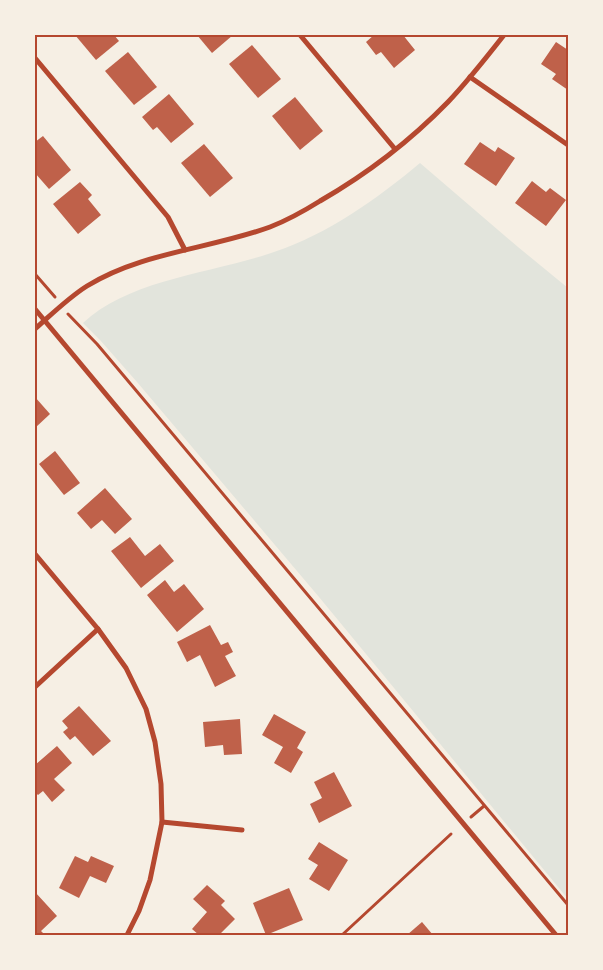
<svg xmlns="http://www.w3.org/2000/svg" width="603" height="970" font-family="'Exo 2',sans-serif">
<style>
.green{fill:#e2e4dc}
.building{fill:#bf614a}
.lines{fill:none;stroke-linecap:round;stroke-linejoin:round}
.path{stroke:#b5482f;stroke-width:3}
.minor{stroke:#b5482f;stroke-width:5}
.neatline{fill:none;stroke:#b5482f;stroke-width:2}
</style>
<rect width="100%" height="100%" fill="#f6efe4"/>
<path class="green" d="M420,163L518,247L568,288V899L319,597L137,382L100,340L83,323C129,279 215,273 274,252C328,234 377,199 420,163Z"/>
<g class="building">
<path d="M75,35H114L119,41L96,60Z"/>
<path d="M197,35H233L212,53Z"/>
<path d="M374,35H403L415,50L394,68L381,52L376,55L366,42Z"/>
<path d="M556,42L568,50V90L552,79L556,74L541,64Z"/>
<path d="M252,45L281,79L258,98L229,64Z"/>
<path d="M128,52L157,87L134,105L105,71Z"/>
<path d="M169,94L194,124L171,143L157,127L153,130L142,117Z"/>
<path d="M295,97L323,131L300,150L272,116Z"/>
<path d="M43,136L71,170L49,189L35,173V142Z"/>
<path d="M480,142L495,152L498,147L515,158L496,186L464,164Z"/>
<path d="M204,144L233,178L210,197L181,163Z"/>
<path d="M532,181L546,192L550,188L566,200L546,226L515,203Z"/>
<path d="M80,182L92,195L88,199L101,215L78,234L53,204Z"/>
<path d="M35,397L50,414L35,428Z"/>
<path d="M55,451L80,483L64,495L39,464Z"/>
<path d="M105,488L132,519L115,534L102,520L91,529L77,513Z"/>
<path d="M130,537L145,556L160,544L174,561L141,588L111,551Z"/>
<path d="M165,580L174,592L184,584L204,609L177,632L147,595Z"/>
<path d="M210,625L221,645L228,642L233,652L225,656L236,676L215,687L200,655L187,662L177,642Z"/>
<path d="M79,706L111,741L93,756L75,736L70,740L63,732L68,728L62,721Z"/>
<path d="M274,714L306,732L297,748L303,752L291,773L274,763L283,747L262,735Z"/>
<path d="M240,719L242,754L224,755L223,745L205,747L203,722Z"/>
<path d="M57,746L72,763L54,779L65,790L52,802L43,791L38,795L35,792V765Z"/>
<path d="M334,772L352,806L319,823L310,804L322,798L314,782Z"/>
<path d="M319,842L348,860L329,891L309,879L318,865L308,859Z"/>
<path d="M75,856L88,862L91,856L114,866L106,883L90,876L79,898L59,888Z"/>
<path d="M207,885L225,901L221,905L235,919L221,933L223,935H199L192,929L207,912L193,899Z"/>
<path d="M289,888L303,920L266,935L253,903Z"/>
<path d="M35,892L57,916L41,931L45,935H35Z"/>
<path d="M422,922L433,935H407Z"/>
</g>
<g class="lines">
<g class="path">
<path d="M35,274L55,297"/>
<path d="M68,314L97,344L134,388L568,905"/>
<path d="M471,817L484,806"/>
<path d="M342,935L451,834"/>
</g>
<g class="minor">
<path d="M300,35L395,149"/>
<path d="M35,58L168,217L185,250"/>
<path d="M470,77L568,145"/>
<path d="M35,309L556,935"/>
<path d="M35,329C52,314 68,298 87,286C142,252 210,249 270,227C288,220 304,211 320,201C367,174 411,140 448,102C468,81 486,58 504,35"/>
<path d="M35,554L98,629L126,668L146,709L155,742L161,784L162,822L150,880L139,911L127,935"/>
<path d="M35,687L98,629"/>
<path d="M162,822L242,830"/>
</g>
</g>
<rect width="603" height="970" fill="none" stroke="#f6efe4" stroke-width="72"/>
<rect x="36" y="36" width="531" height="898" class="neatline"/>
</svg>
